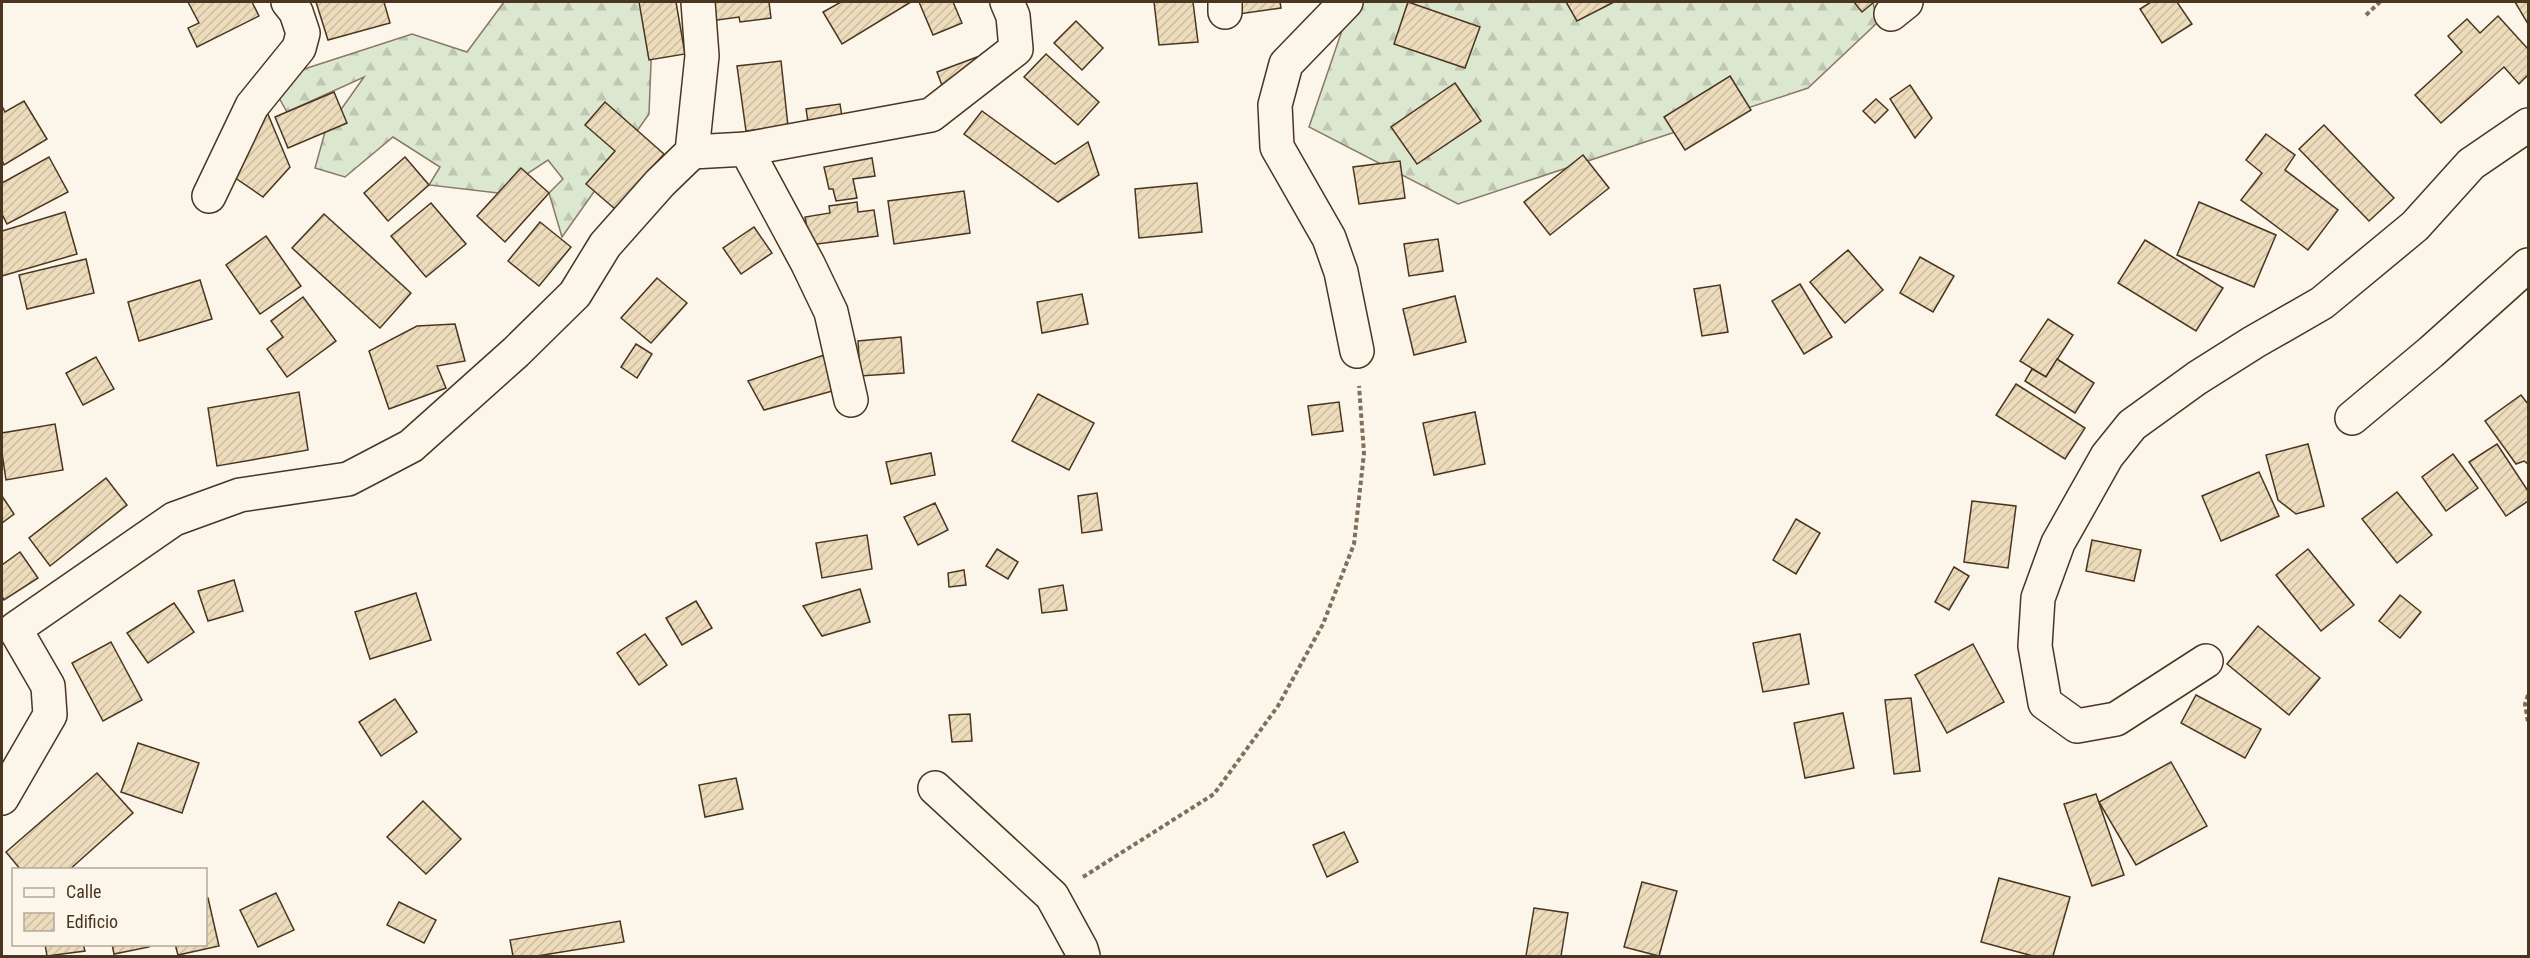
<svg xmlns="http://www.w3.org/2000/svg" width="2530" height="958" font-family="'Roboto Condensed',sans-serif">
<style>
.forest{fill:url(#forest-firs);stroke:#887966;stroke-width:1.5}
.building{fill:url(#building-hatch);stroke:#4a3520;stroke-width:1.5}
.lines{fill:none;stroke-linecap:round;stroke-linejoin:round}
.minor-casing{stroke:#4a3520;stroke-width:36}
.path{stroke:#7f6f5c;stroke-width:4;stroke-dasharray:4.5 3;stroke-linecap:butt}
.minor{stroke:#fbf6e9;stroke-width:33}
</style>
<defs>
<pattern id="forest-firs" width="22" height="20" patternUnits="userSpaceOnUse" patternTransform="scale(1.5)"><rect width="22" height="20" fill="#dce7d0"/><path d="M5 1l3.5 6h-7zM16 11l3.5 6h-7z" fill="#bec7b2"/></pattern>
<pattern id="building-hatch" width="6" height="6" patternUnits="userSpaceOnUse" patternTransform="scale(1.5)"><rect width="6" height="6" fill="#ecdcbc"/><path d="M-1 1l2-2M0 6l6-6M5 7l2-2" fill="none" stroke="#ccbda1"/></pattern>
</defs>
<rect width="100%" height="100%" fill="#fbf6e9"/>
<g class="forest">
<path d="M504,2H643L653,12L649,114L562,237L549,193L563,179L548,160L498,193L429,185L440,167L393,137L345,177L315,168L325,132L364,77L287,112L274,89L292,73L412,34L467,52Z"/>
<path d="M1355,2H1873L1877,23L1808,88L1458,204L1309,127L1349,10Z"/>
</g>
<g class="building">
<path d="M188,2H252L259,16L197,47L188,28L199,23Z"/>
<path d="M316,2H384L390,23L328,40Z"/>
<path d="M639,2H676L685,54L649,60Z"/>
<path d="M707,2H769L771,18L740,22L739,17L710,21Z"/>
<path d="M841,2H911L842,44L823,12Z"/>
<path d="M919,2H953L962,23L933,35Z"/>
<path d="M1154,2H1193L1198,42L1159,45Z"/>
<path d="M1230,2H1280L1281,8L1232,15Z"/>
<path d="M1408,2L1480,27L1465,68L1394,44Z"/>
<path d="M1566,2H1614L1577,21Z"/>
<path d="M1854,2H1874L1862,12Z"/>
<path d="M2151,2H2177L2192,24L2162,43L2140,9Z"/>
<path d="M2515,2H2528V24Z"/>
<path d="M2498,16L2528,49V75L2519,84L2504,67L2441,123L2415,95L2462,52L2448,36L2467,19L2480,33Z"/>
<path d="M1076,21L1103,48L1082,70L1054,43Z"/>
<path d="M1046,54L1099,102L1078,125L1024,77Z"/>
<path d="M977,57L986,82L946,96L937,72Z"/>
<path d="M781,61L788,126L746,131L737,66Z"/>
<path d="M1730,76L1751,110L1685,150L1664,117Z"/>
<path d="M1455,83L1481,121L1417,164L1391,127Z"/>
<path d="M1910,85L1932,118L1915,138L1890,99Z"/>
<path d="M334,92L347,123L288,148L275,117Z"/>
<path d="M1876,99L1888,110L1875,123L1863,111Z"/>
<path d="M24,101L47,139L4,165L2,160V106L5,112Z"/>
<path d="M605,102L664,154L615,209L586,184L615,151L585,125Z"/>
<path d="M840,104L843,123L809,128L806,109Z"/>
<path d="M982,111L1055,164L1088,142L1099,175L1058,202L964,134Z"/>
<path d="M267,112L290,167L263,197L231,175Z"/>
<path d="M2324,125L2394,198L2369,221L2299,149Z"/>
<path d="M2266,134L2295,155L2285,170L2338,210L2308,250L2241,200L2262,173L2246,160Z"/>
<path d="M1583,155L1609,188L1550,235L1524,202Z"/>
<path d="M49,157L68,192L7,224L2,214V183Z"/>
<path d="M405,157L429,185L388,221L364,193Z"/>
<path d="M872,158L875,176L853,179L857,198L836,201L833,189H829L824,167Z"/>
<path d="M1400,161L1405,198L1359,204L1353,167Z"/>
<path d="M521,168L549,193L505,242L477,216Z"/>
<path d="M1197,183L1202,232L1139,238L1135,189Z"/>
<path d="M964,191L970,233L894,244L888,201Z"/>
<path d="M857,202L858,212L874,210L878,236L810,245L805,217L830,213L829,206Z"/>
<path d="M2199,202L2276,235L2254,287L2177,255Z"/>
<path d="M431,203L466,244L426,277L391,236Z"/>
<path d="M65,212L77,254L2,276V231Z"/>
<path d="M324,214L411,293L380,328L292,248Z"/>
<path d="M540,222L571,247L539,286L508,261Z"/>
<path d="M754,227L772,253L741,274L723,248Z"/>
<path d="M266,236L301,286L260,314L226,265Z"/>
<path d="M1438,239L1443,271L1409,276L1404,244Z"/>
<path d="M2145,240L2223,288L2196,331L2118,283Z"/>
<path d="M1848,250L1883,290L1845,323L1810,282Z"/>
<path d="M1920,257L1954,276L1933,312L1900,293Z"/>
<path d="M86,259L94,293L27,309L19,275Z"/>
<path d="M657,278L687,303L651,343L621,318Z"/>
<path d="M200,280L212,319L139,341L128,302Z"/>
<path d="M1800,284L1832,337L1804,354L1772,301Z"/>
<path d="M1720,285L1728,332L1702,336L1694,289Z"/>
<path d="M1082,294L1088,324L1042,333L1037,302Z"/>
<path d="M1455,296L1466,342L1414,355L1403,309Z"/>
<path d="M303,297L336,341L287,377L267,349L283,337L271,321Z"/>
<path d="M2048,319L2073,335L2046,377L2020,361Z"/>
<path d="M455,324L465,361L437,366L446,388L389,409L369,351L417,326Z"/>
<path d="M901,337L904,373L860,376L858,341Z"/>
<path d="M636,344L652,354L637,378L621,367Z"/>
<path d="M827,354L836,390L764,410L748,381Z"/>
<path d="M96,357L114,389L83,405L66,373Z"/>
<path d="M2057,359L2094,383L2075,413L2025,381L2032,369L2046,377Z"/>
<path d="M2016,384L2085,428L2065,459L1996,415Z"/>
<path d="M299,392L308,450L217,466L208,408Z"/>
<path d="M1038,394L1094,423L1069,470L1012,441Z"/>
<path d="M2521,395L2528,404V464L2524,461L2516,464L2485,421Z"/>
<path d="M1339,402L1343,431L1312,435L1308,406Z"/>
<path d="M1475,412L1485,464L1434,475L1423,423Z"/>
<path d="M55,424L63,470L6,480L2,453V433Z"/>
<path d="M2308,444L2324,506L2296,514L2278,500L2266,455Z"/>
<path d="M2497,444L2528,491V501L2506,516L2469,462Z"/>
<path d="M931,453L935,475L891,484L886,462Z"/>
<path d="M2453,454L2478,488L2446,511L2422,477Z"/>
<path d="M2259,472L2279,516L2221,541L2202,496Z"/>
<path d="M106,478L127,505L50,566L29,538Z"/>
<path d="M2397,492L2432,535L2397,563L2362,519Z"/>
<path d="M1097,493L1102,530L1082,533L1078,496Z"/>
<path d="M2,496L14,514L2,523Z"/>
<path d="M1972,501L2016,506L2008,568L1964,562Z"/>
<path d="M935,503L948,530L918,545L904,517Z"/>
<path d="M1796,519L1820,533L1796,574L1773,560Z"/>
<path d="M867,535L872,569L822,578L816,543Z"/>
<path d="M2092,540L2141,550L2134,581L2086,571Z"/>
<path d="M997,549L1018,562L1008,579L986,566Z"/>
<path d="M2308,549L2354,605L2321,631L2276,575Z"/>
<path d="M20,552L38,578L4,600L2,596V565Z"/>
<path d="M1954,567L1969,576L1949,610L1935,602Z"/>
<path d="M964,570L966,585L949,587L948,573Z"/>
<path d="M234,580L243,611L208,621L198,591Z"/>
<path d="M1063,585L1067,610L1042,613L1039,589Z"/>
<path d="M860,589L870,622L822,636L803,606Z"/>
<path d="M416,593L431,640L370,659L355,612Z"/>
<path d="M2400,595L2421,612L2400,638L2379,621Z"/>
<path d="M696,601L712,628L682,645L666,618Z"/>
<path d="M174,603L194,632L148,663L127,633Z"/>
<path d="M2258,626L2320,678L2289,715L2227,664Z"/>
<path d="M645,634L667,665L639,685L617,653Z"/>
<path d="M1800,634L1809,684L1763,692L1753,643Z"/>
<path d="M111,642L142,700L103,721L72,663Z"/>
<path d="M1973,644L2004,702L1947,733L1915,675Z"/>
<path d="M2196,695L2261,729L2245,758L2181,723Z"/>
<path d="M1911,698L1920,771L1894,774L1885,700Z"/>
<path d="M395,699L417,732L381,756L359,722Z"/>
<path d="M1843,713L1854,768L1805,778L1794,723Z"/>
<path d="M970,714L972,741L952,742L949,715Z"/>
<path d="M138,743L199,763L182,813L121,792Z"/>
<path d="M2171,762L2207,826L2136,865L2099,802Z"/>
<path d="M97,773L133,813L69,870H21L6,852Z"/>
<path d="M736,778L743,809L705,817L699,785Z"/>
<path d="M2096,794L2124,875L2092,886L2064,804Z"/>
<path d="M423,801L461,839L426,874L387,837Z"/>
<path d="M1344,832L1358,862L1327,877L1313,845Z"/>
<path d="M1999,878L2070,897L2053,956H2033L1981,942Z"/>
<path d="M1642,882L1677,891L1659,956L1624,947Z"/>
<path d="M276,893L294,930L258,947L240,910Z"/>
<path d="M206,898H208L219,946L178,955L175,944H206Z"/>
<path d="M399,902L436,920L424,943L387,925Z"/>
<path d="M1534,908L1568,913L1561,956H1526Z"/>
<path d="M620,921L624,942L537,956H513L510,940Z"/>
<path d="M45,944H83L85,951L47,956Z"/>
<path d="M112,944H149V947L114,954Z"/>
</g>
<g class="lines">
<g class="minor-casing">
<g id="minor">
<path d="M1225,2V12"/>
<path d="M1346,2L1286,64L1275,105L1277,147L1329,238L1341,272L1357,351"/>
<path d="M1891,14L1906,2"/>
<path d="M746,149L931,115L1016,49L1013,16L1007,2"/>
<path d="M692,152L746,149L808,264L831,312L851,400"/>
<path d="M209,196L252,106L299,48L303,33L296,12L288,2"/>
<path d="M2352,418L2431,352L2528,265"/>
<path d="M2206,661L2116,719L2077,726L2045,703L2035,646L2038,598L2058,543L2107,456L2132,425L2197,378L2254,342L2322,303L2415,226L2471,164L2528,125"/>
<path d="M935,788L1052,896L1081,949L1083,956"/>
<path d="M2,798L50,715L48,686L15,629L174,519L240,495L348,479L411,446L516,352L575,294L605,245L660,183L692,152L702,56L698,2"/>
</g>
</g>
<g class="path">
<path d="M2366,15L2380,2"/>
<path d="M2528,695L2525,704L2528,722"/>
<path d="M1083,877L1214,794L1278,706L1323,624L1354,544L1364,453L1359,386"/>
</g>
<use href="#minor" class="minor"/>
</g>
<rect width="2530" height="958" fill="none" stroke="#4a3520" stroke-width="6"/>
<rect x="12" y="868" width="195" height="78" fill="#fbf6e9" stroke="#b4a999" stroke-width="1.5"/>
<rect x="24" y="888" width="30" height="9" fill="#fbf6e9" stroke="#b4a999" stroke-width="1.5"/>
<text x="66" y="898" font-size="18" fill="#4a3520">Calle</text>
<rect x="24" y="913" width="30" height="18" fill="url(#building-hatch)" stroke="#b4a999" stroke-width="1.5"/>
<text x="66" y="928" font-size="18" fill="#4a3520">Edificio</text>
</svg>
